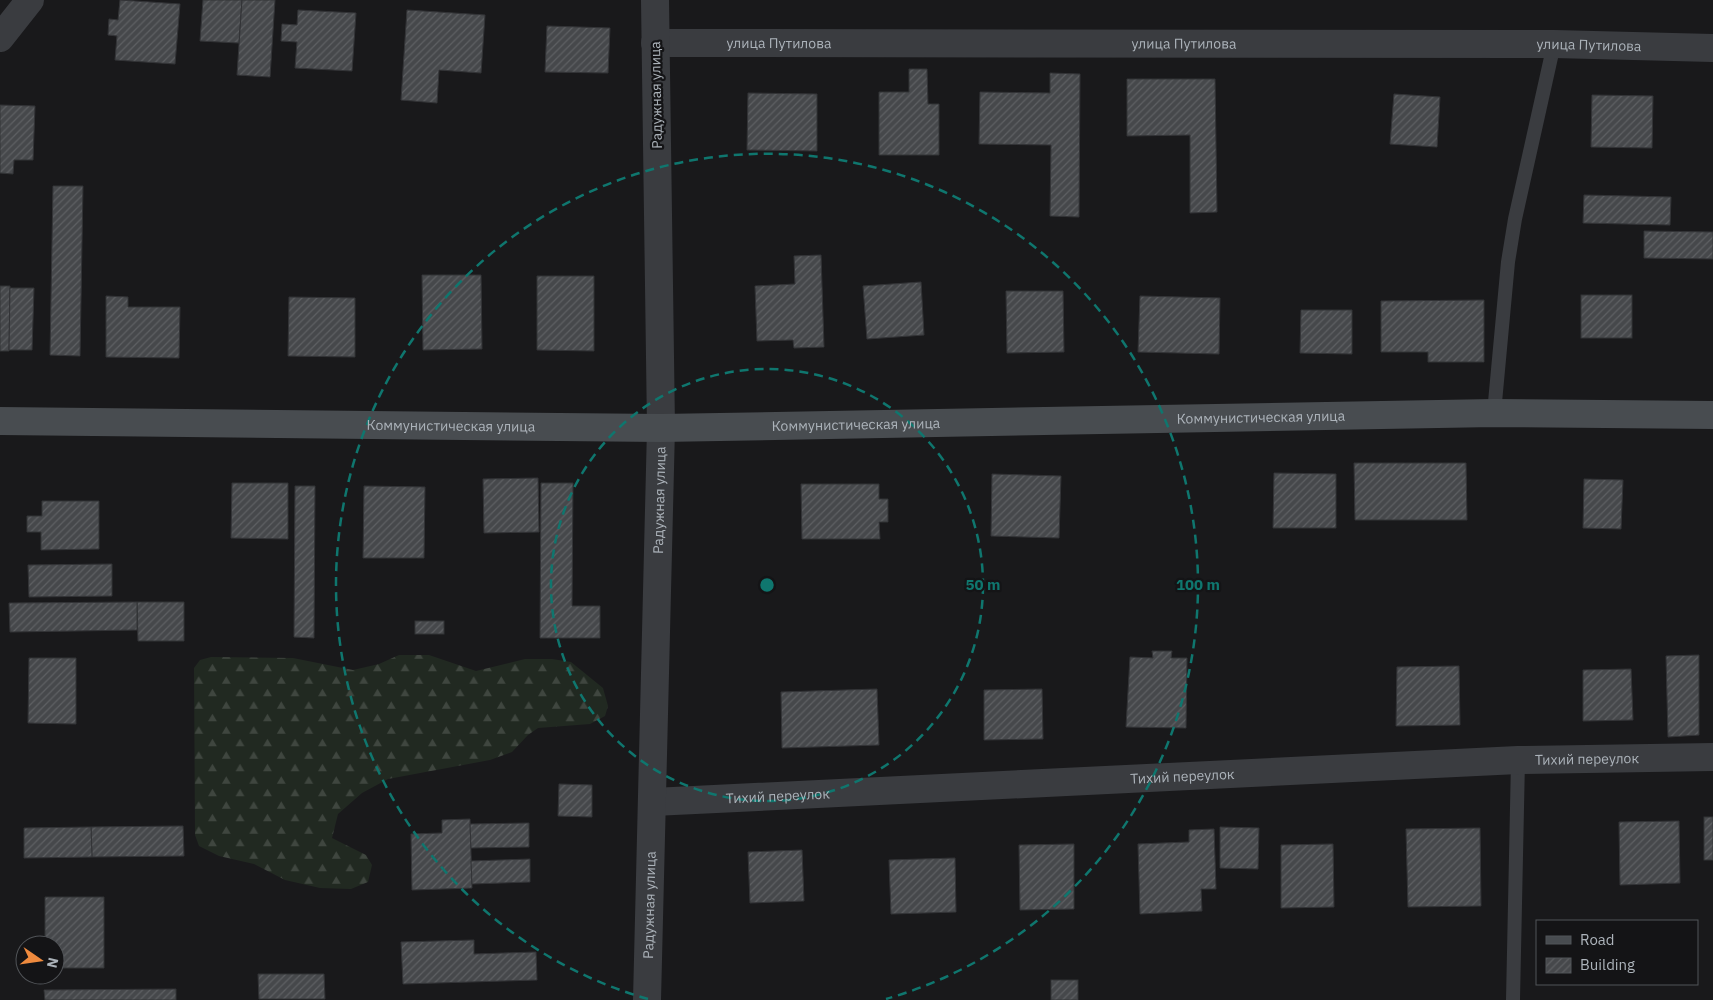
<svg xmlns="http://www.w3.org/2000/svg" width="1713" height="1000" font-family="'IBM Plex Sans',sans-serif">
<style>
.forest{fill:url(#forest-firs)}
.building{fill:url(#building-hatch);stroke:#333437}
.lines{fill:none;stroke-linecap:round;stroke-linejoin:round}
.lane{stroke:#3a3c40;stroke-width:14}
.street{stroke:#3a3c40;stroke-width:28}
.secondary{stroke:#484c50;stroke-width:28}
.ring{fill:none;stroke:#0f766e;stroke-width:2.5;stroke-dasharray:9 6}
.labels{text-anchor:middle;stroke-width:4.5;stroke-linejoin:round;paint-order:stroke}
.street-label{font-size:14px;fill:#acb3ba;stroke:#141416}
.centre{fill:#0f766e;stroke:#141416;stroke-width:2.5}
.ring-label{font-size:15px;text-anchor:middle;font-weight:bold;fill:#0f766e;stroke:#141416;stroke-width:4.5;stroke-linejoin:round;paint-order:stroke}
</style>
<defs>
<pattern id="forest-firs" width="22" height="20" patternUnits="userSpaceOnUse" patternTransform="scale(1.25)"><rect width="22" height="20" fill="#212921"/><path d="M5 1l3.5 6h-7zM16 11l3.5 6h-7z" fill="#3f463f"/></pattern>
<pattern id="building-hatch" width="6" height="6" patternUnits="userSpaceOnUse" patternTransform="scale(1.25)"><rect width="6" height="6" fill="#46484b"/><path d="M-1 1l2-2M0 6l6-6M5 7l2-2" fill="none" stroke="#5e6063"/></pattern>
</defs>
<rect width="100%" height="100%" fill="#19191b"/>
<path class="forest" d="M399,655H429L476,671L525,659H552L571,662L603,688L608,706L605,716L590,724L538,728L528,735L512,752L490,760L388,779L362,793L338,814L332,838L366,855L372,865L368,882L351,889L320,888L285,880L254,864L219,856L199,846L195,835L194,668L200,660L211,657L293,658L353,670L379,664Z"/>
<g class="building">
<path d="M120,0L180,4L175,64L115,60L117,36L108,35L109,19L118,20Z"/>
<path d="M203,0H242L239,43L200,41Z"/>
<path d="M242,0H275L270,77L237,75Z"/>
<path d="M298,10L356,13L352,71L295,68L297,42L281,41L282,24L297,25Z"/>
<path d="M407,10L485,15L481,73L439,70L437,103L401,100Z"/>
<path d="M547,26L610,28L608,73L545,72Z"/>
<path d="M909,69H927L928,104H939V155H879V92H909Z"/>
<path d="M1050,73L1080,74L1079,217L1050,216L1051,145L979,144L980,92L1050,93Z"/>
<path d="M1127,79H1215L1217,212L1190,213V135L1127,136Z"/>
<path d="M748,93L817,94V151L747,150Z"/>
<path d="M1394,94L1440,97L1437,147L1390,144Z"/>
<path d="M1592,95L1653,96L1652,148L1591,147Z"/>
<path d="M0,105L35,106L33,160H14L13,174L0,173Z"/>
<path d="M53,186H83L80,356L50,355Z"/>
<path d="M1584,195L1671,197L1670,225L1583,223Z"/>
<path d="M1644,231L1713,232V259L1644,258Z"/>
<path d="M821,255L824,347L794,348L793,340L757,341L755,286L795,284L794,256Z"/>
<path d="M422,275H481L482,349L423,350Z"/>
<path d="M537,276H594V351L537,350Z"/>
<path d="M921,282L924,335L867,339L863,286Z"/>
<path d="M0,286H10L9,351H0Z"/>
<path d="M10,288H34L32,350H9Z"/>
<path d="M1006,291H1063L1064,352L1007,353Z"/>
<rect x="1581" y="295" width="51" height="43"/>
<path d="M106,296L128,297V307H180L179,358L106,357Z"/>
<path d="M1140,296L1220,298L1219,354L1138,352Z"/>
<path d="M289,297L355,298V357L288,356Z"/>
<path d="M1484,300V362H1428V352H1381V301Z"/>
<path d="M1301,310H1352V354L1300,353Z"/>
<path d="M1354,463H1466L1467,520H1355Z"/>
<path d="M1274,473L1336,474V528H1273Z"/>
<path d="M992,474L1061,476L1059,538L991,536Z"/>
<path d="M538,478L539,532L484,533L483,479Z"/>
<path d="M1584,479L1623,480L1621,529L1583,528Z"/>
<path d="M232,483H288V539L231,538Z"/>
<path d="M541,483H573L572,606H600V638H540Z"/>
<path d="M801,484H879V499H888V522H879L880,539H802Z"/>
<path d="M295,486H315L314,638L294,637Z"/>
<path d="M364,486L425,487L424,558H363Z"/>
<path d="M42,501H99V549L41,550V532H27V516H42Z"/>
<path d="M112,564V596L29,597L28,565Z"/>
<path d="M137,602H184V641H138Z"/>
<path d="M137,602V630L10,632L9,603Z"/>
<rect x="415" y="621" width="29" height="13"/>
<path d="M1152,651H1172L1171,658H1187L1186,728L1126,727L1130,657L1153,658Z"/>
<path d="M1699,655V735L1668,737L1666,656Z"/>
<path d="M29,658H76V724L28,723Z"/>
<path d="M1459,666L1460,725L1396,726L1397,667Z"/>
<path d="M1631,669L1633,720L1583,721V670Z"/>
<path d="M877,689L879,745L782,748L781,692Z"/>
<path d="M1042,689L1043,739L984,740V690Z"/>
<path d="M559,784L592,785V817L558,816Z"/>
<rect x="1704" y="817" width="9" height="43"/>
<path d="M470,819L472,888L412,890L411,834L442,833V820Z"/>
<path d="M1679,821L1680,883L1620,885L1619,822Z"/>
<path d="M529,823V847L471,848L470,824Z"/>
<path d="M183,826L184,856L92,857L91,827Z"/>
<path d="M91,827L92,857L24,858V828Z"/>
<path d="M1220,827L1259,828L1258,869L1220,868Z"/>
<path d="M1480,828L1481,906L1408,907L1406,829Z"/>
<path d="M1214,829L1216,889H1201L1202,911L1140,914L1138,844L1189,842V830Z"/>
<path d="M1074,844V909L1020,910L1019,845Z"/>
<path d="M1333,844L1334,907L1281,908V845Z"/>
<path d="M802,850L804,901L750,903L748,852Z"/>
<path d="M955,858L956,912L891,914L889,860Z"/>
<path d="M530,859V882L472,884L471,861Z"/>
<path d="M45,897H104V968H55V945H45Z"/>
<path d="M474,940V954L536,952L537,980L403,984L401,942Z"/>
<path d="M258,974H324L325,999H259Z"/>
<rect x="1051" y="980" width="27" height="20"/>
<path d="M176,989V1000H45L44,990Z"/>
</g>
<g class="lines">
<g class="lane">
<path d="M1494,413L1508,262L1515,219L1554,44"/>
<path d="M1513,1000L1518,760"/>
</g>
<g class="street">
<path d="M0,38L30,0"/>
<path id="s1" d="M655,43L1554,44L1713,48"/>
<path id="s2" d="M653,802L1518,760L1713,757"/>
<path id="s3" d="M647,1000L661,428L655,0"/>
</g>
<path class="secondary" id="s4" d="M0,421L661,428L1494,413L1713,415"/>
</g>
<g class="ring">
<circle cx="767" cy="585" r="216"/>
<path d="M648 999A431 431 0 1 1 886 999"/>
</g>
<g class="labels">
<g class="street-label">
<text dy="5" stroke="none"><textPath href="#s1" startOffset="124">улица Путилова</textPath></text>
<text dy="5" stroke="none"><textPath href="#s1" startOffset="529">улица Путилова</textPath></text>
<text dy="5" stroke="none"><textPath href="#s1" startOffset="934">улица Путилова</textPath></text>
<text transform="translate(656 95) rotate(-91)" y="5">Радужная улица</text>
<text dy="5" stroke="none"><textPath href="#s4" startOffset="1261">Коммунистическая улица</textPath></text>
<text dy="5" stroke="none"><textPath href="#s4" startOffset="856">Коммунистическая улица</textPath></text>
<text dy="5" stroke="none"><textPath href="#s4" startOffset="451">Коммунистическая улица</textPath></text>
<text dy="5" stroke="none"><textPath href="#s3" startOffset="500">Радужная улица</textPath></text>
<text dy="5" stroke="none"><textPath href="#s2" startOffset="935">Тихий переулок</textPath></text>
<text dy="5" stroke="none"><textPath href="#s2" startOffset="530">Тихий переулок</textPath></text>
<text dy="5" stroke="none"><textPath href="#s2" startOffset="125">Тихий переулок</textPath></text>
<text dy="5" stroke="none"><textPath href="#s3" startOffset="95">Радужная улица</textPath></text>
</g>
</g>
<circle cx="767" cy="585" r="8" class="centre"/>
<g class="ring-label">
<text x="983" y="590">50 m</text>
<text x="1198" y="590">100 m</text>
</g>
<rect x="1536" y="920" width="162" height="65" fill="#141416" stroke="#515458"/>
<rect x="1546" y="936" width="25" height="8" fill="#484c50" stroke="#515458"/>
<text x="1580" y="945" font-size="15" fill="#acb3ba">Road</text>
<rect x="1546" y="958" width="25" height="15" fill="url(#building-hatch)" stroke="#515458"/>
<text x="1580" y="970" font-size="15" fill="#acb3ba">Building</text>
<g transform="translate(40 960) rotate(103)"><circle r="24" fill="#141416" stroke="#515458"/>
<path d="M0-4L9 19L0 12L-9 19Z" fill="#ee8a3e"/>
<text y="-8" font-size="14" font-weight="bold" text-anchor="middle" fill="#acb3ba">N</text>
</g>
</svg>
